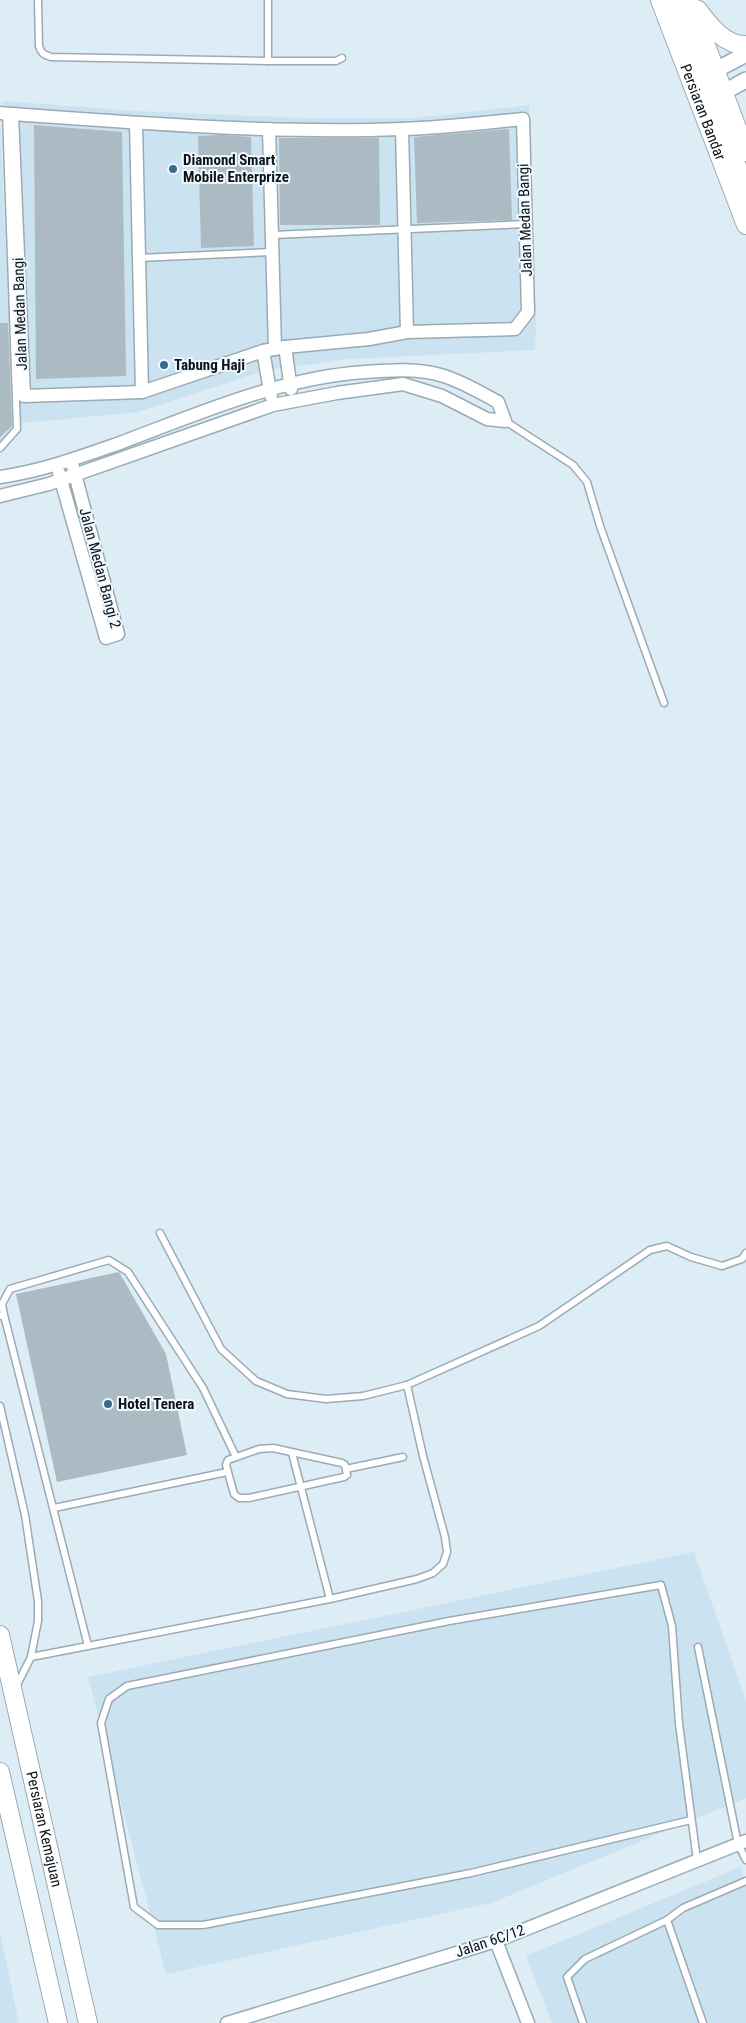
<svg xmlns="http://www.w3.org/2000/svg" width="746" height="2023" font-family="'Roboto Condensed',sans-serif">
<style>
.built{fill:#cbe2f0}
.building{fill:#abbac3}
.lines{fill:none;stroke-linecap:round;stroke-linejoin:round}
.service-casing{stroke:#9baab3;stroke-width:9}
.minor-casing{stroke:#9baab3;stroke-width:15}
.tertiary-casing{stroke:#9baab3;stroke-width:18}
.secondary-casing{stroke:#9baab3;stroke-width:20}
.service{stroke:#fff;stroke-width:6}
.minor{stroke:#fff;stroke-width:12}
.tertiary{stroke:#fff;stroke-width:15}
.secondary{stroke:#fff;stroke-width:18}
.poi-dot{fill:#376b87;stroke:#eff9ff;stroke-width:2}
.labels{text-anchor:middle;stroke-width:4;stroke-linejoin:round;paint-order:stroke}
.street-label{font-size:15px;fill:#0e1317;stroke:#eff9ff}
.poi-label{font-size:15px;font-weight:bold;fill:#0e1317;stroke:#eff9ff;text-anchor:start}
</style>
<rect width="100%" height="100%" fill="#ddedf6"/>
<g class="built">
<path d="M3,101L136,111L305,118H415L529,105L536,319L535,350L350,359L267,370L138,412L13,424V429L0,443V118L12,386Z"/>
<path d="M694,1552L746,1701V1798L491,1903L166,1974L88,1677Z"/>
<path d="M740,1867L746,1880V2023H552L526,1956Z"/>
<path d="M0,1932L19,2023H0Z"/>
</g>
<g class="building">
<path d="M34,125L122,132L126,376L36,379Z"/>
<path d="M509,129L512,220L417,223L414,137Z"/>
<path d="M220,135L251,137L254,246L201,248L198,136Z"/>
<path d="M279,138H379L380,225H280Z"/>
<path d="M0,323H8L12,426L0,437Z"/>
<path d="M119,1272L166,1354L187,1455L57,1482L16,1294Z"/>
</g>
<g class="lines">
<g class="service-casing">
<g id="service">
<path d="M38,0L39,46C41,53 44,55 51,57L268,61V0"/>
<path d="M268,61H336L342,58"/>
<path d="M272,235L525,224"/>
<path d="M139,258L272,252"/>
<path d="M505,421L573,465L587,482L600,526L664,703"/>
<path d="M0,448L17,429L6,113"/>
<path d="M160,1233L221,1349L256,1381L287,1394L326,1399L363,1396L407,1385L539,1326L650,1250L667,1246L691,1257L722,1266L742,1259L746,1253"/>
<path d="M4,1315L2,1304L10,1289L109,1260L128,1272L203,1388L236,1457"/>
<path d="M0,1316L4,1315L88,1646"/>
<path d="M0,1406L25,1515L38,1601V1621L31,1657L16,1687"/>
<path d="M273,1448L342,1463L345,1465L347,1475L344,1477L249,1498H239L234,1494L226,1465L228,1460L259,1449Z"/>
<path d="M292,1453L330,1599"/>
<path d="M346,1469L403,1457"/>
<path d="M54,1508L227,1472"/>
<path d="M698,1647L738,1844L746,1860"/>
<path d="M31,1657L330,1599L417,1579L433,1573L443,1564L447,1552L445,1537L423,1456L407,1385"/>
<path d="M691,1820L471,1873L203,1925H158L134,1907L101,1723L109,1699L127,1686L449,1621L661,1585L672,1626L679,1724L697,1860"/>
<path d="M667,1920L703,2023"/>
<path d="M583,2023L567,1977L585,1959L667,1920L683,1908L746,1881"/>
</g>
</g>
<g class="minor-casing">
<g id="minor">
<path d="M0,113L12,114C141,123 272,134 402,129C442,128 483,123 523,119L528,312L515,329L407,332L369,339L285,347L263,351L142,392L24,396L12,114"/>
<path d="M136,123L142,392"/>
<path d="M269,129L275,349"/>
<path d="M402,129L407,332"/>
<path d="M285,347L291,389"/>
<path d="M263,351L271,396"/>
<path d="M59,473L106,638L118,634L73,467"/>
<path d="M0,477C42,471 80,457 120,443C200,413 279,378 365,372C391,370 419,368 444,376C463,382 481,393 498,402L505,421L487,419L442,396L403,384L337,393L273,405L49,484L0,496"/>
<path d="M496,1941L528,2023"/>
<path d="M227,2023L496,1941L746,1841"/>
</g>
</g>
<g class="tertiary-casing">
<g id="tertiary">
<path d="M716,70L746,54"/>
<path d="M724,92L746,80"/>
</g>
</g>
<g class="secondary-casing">
<g id="secondary">
<path id="s1" d="M660,0L746,225"/>
<path d="M673,0L701,71L714,88"/>
<path d="M689,0L746,152"/>
<path d="M698,10C709,25 725,46 746,45"/>
<path d="M714,72L710,80L709,87L742,181L746,204"/>
<path id="s2" d="M0,1635L88,2023"/>
<path d="M0,1772L58,2023"/>
</g>
</g>
<use href="#service" class="service"/>
<use href="#minor" class="minor"/>
<use href="#tertiary" class="tertiary"/>
<use href="#secondary" class="secondary"/>
</g>
<g class="poi-dot">
<circle cx="173" cy="169" r="5"/>
<circle cx="164" cy="365" r="5"/>
<circle cx="108" cy="1404" r="5"/>
</g>
<g class="labels">
<g class="street-label">
<text dy="5" stroke="none"><textPath href="#s1" startOffset="120">Persiaran Bandar</textPath></text>
<text transform="translate(525 220) rotate(-92)" y="5">Jalan Medan Bangi</text>
<text transform="translate(20 314) rotate(-92)" y="5">Jalan Medan Bangi</text>
<text transform="translate(100 568) rotate(75)" y="5">Jalan Medan Bangi 2</text>
<text dy="5" stroke="none"><textPath href="#s2" startOffset="199">Persiaran Kemajuan</textPath></text>
<text transform="translate(490 1941) rotate(-19)" y="5">Jalan 6C/12</text>
</g>
<g class="poi-label">
<text x="183" y="165">Diamond Smart<tspan x="183" dy="17">Mobile Enterprize</tspan></text>
<text x="174" y="370">Tabung Haji</text>
<text x="118" y="1409">Hotel Tenera</text>
</g>
</g>
</svg>
